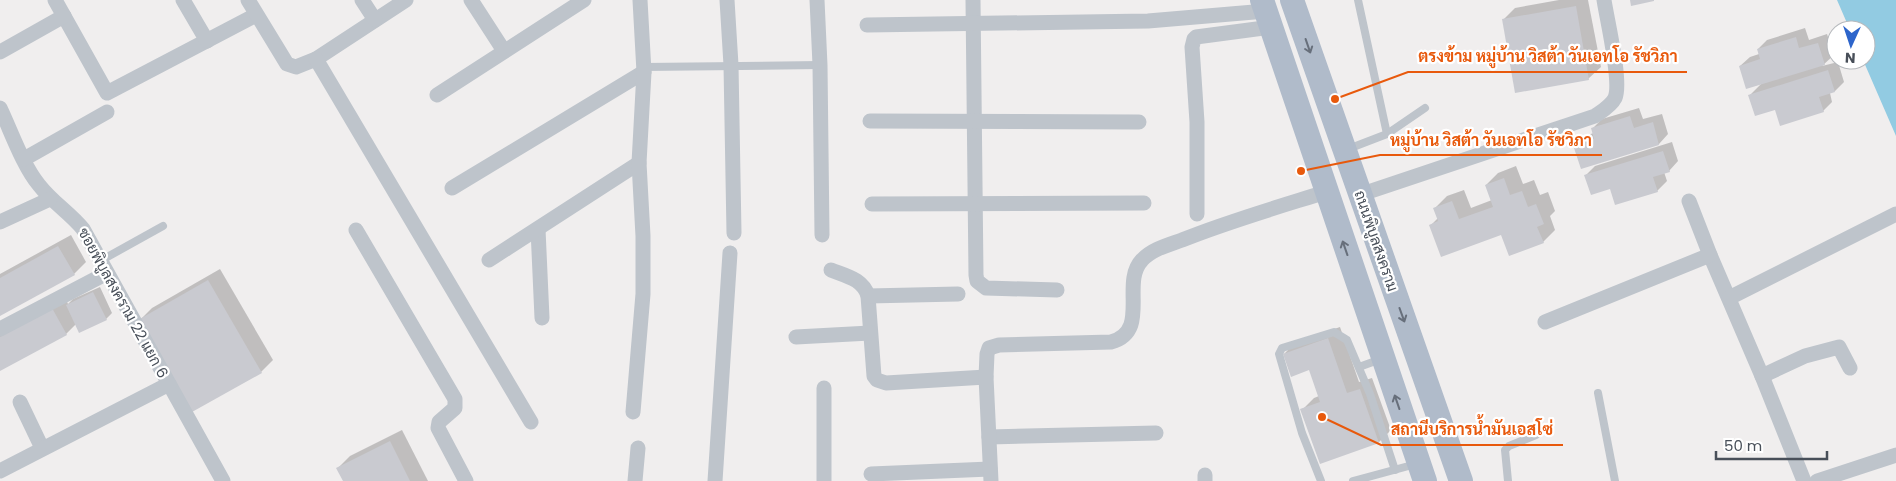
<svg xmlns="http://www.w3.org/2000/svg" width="1896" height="481" font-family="Poppins,Sarabun,sans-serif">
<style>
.water{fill:#92cbe2}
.shadow{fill:#0003}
.building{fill:#c9cad0}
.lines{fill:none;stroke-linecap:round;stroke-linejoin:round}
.lane{stroke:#bec4cb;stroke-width:8}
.street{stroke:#bec4cb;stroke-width:15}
.primary{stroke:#b0bbca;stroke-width:24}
.oneway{stroke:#676f7b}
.labels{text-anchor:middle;stroke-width:4.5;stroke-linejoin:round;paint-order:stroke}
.street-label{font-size:15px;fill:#484f59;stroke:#fff}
.leader{fill:none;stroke:#e8590c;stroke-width:2}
.callout-dot{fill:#e8590c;stroke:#fff;stroke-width:2}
.callout-label{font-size:16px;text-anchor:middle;font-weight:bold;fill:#e8590c;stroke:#fff;stroke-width:4.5;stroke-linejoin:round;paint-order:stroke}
</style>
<rect width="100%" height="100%" fill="#f0eeee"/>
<path class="water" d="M1837,0H1896V136L1863,60H1866V30H1850Z"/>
<g class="shadow">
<path d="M1559,0H1588L1601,67L1588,79L1503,20L1515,8Z"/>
<path d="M1805,28L1809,40L1827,34L1834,55L1822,66L1838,62L1844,82L1835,91L1830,93L1832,102L1823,111L1776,108L1750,95L1762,83L1740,66L1750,57L1759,54L1758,49L1767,40Z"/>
<path d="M1639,108L1643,119L1662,114L1668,134L1659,144L1581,167L1575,146L1584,136L1594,133L1592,129L1602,119Z"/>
<path d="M1672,142L1678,161L1669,171L1664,172L1667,181L1657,191L1611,187L1586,175L1595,166Z"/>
<path d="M1516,166L1523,184L1534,180L1540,195L1548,192L1555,211L1550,216L1555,230L1543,242L1502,234L1431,225L1438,218L1435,208L1447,196L1464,190L1471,208L1492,200L1486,185L1498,173Z"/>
<path d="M71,235L86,262L74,274L0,315V274Z"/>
<path d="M220,269L273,360L261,372L140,320L152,308Z"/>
<path d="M100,287L112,313L106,319L76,324L66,334L0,370V332L65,297L68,304L73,299Z"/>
<path d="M1340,327L1359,382L1372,378L1391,430L1379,442L1302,410L1314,398L1319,396L1310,369L1284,354L1296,342Z"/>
<path d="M402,430L428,481H344L338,468L350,456Z"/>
</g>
<g class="building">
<path d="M1630,0H1654V1L1631,6Z"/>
<path d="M1576,6L1589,80L1515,93L1502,19Z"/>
<path d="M1796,37L1799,48L1818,43L1825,65L1746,89L1739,66L1760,59L1757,49Z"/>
<path d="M1828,70L1835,92L1819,97L1824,112L1780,126L1775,110L1755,116L1748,95Z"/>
<path d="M1630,116L1634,128L1653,122L1659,145L1581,169L1573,145L1594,139L1591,128Z"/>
<path d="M1663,151L1670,172L1653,177L1658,192L1615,205L1610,189L1591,195L1584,175Z"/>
<path d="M1504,178L1510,195L1522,191L1528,207L1536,204L1544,224L1537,227L1544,243L1509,256L1501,235L1441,257L1429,225L1438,221L1433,208L1452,201L1459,219L1493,207L1485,185Z"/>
<path d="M58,246L75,275L0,316V278Z"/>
<path d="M208,280L262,373L192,412L138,320Z"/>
<path d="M93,292L107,320L79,333L66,305Z"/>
<path d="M52,308L67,335L0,371V337Z"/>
<path d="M1328,338L1347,393L1360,389L1379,443L1320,464L1300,409L1320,402L1309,370L1291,377L1283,354Z"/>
<path d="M390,441L410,481H343L336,468Z"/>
</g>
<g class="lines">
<g class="lane">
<path d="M1358,0L1387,134"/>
<path d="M643,67L820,65"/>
<path d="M1348,149L1387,134L1425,108"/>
<path d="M100,261L163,226"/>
<path d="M1359,367L1381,359"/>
<path d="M1598,393L1615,481"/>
<path d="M1321,481L1302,433L1279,354L1282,348L1334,332L1347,340L1370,394L1395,470"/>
<path d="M1353,481L1416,464"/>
<path d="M1508,481L1505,450L1509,446L1536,435"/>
</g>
<g class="street">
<path d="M55,0L107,93L256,15"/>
<path d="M183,0L207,41"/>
<path d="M248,0L287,64L296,67L316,59L406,0"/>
<path d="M362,0L375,20"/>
<path d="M471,0L504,51"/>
<path d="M727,0L731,65L734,233"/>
<path d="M817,0L820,65L822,235"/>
<path d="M973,0L976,275L977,281L986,288L1057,290"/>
<path d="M867,25L1148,21L1266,11"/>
<path d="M0,52L64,16"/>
<path d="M316,59L531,422"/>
<path d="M437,95L584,0"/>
<path d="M0,108C11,131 23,166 39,185C52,202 70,213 83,229L223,481"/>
<path d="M870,121L1139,122"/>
<path d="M24,159L107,112"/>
<path d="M452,188L644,72"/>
<path d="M1359,195L1595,116C1602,111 1611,106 1615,98C1622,82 1607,20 1604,0"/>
<path d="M1689,201L1710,255L1762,376L1804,481"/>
<path d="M872,204L1144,203"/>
<path d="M1197,214V122L1192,47L1194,39L1196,37L1272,27"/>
<path d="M0,222L50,199"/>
<path d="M538,229L542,318"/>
<path d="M356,230L455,399V408L439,422L438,428L466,481"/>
<path d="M489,260L639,163"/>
<path d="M831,270C846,276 863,279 868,296L874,376L877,380L886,383L986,377"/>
<path d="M868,296L958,294"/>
<path d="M1729,298L1896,214"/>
<path d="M1545,322L1710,255"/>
<path d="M0,329L107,273"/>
<path d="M796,337L870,333"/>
<path d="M1762,376L1805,356L1839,347L1850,368"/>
<path d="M824,388V481"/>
<path d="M20,402L42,448"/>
<path d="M633,412L643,294V236L639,163L644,72L640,0"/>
<path d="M989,437L1156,433"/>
<path d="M0,471L169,384"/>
<path d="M871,474L990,469"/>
<path d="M1205,475V481"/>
<path d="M635,481L638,448"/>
<path d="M715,481L730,253"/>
<path d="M991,481L986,377L987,354L989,348L999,345L1111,342C1151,331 1120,283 1142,260C1152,249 1168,245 1182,240C1229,221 1278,207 1326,192"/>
<path d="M1817,481L1896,455"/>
</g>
<g class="primary">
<path d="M1262,0L1425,481"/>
<path d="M1292,0L1461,481"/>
</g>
</g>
<defs><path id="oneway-shaft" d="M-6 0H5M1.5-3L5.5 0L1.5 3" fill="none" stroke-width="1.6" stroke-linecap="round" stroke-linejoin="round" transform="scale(1.25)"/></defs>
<g class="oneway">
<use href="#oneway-shaft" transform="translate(1308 46) rotate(71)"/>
<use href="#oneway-shaft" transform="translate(1345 248) rotate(-109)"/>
<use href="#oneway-shaft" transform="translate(1402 315) rotate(70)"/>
<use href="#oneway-shaft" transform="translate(1397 402) rotate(-109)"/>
</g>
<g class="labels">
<g class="street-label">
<text transform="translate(1376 241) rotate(71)" y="5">ถนนพิบูลสงคราม</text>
<text transform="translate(123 303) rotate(61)" y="5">ซอยพิบูลสงคราม 22 แยก 6</text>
</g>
</g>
<path class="leader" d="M1335 99L1408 72H1687M1301 171L1380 155H1602M1322 417L1381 445H1563"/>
<g class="callout-dot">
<circle cx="1335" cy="99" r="5"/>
<circle cx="1301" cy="171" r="5"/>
<circle cx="1322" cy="417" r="5"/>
</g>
<g class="callout-label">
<text x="1548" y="62">ตรงข้าม หมู่บ้าน วิสต้า วันเอทโอ รัชวิภา</text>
<text x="1491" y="146">หมู่บ้าน วิสต้า วันเอทโอ รัชวิภา</text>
<text x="1472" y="435">สถานีบริการน้ำมันเอสโซ่</text>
</g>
<g transform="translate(1851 45) rotate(183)"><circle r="24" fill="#ffffff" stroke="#b6b9bd"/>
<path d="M0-4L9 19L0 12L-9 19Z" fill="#2d65cb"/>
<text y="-8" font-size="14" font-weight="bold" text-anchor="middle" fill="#484f59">N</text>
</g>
<path d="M1716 451v8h111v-8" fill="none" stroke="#484f59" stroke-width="2.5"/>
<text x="1724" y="451" font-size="15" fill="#484f59" stroke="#ffffff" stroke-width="4" paint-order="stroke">50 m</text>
</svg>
